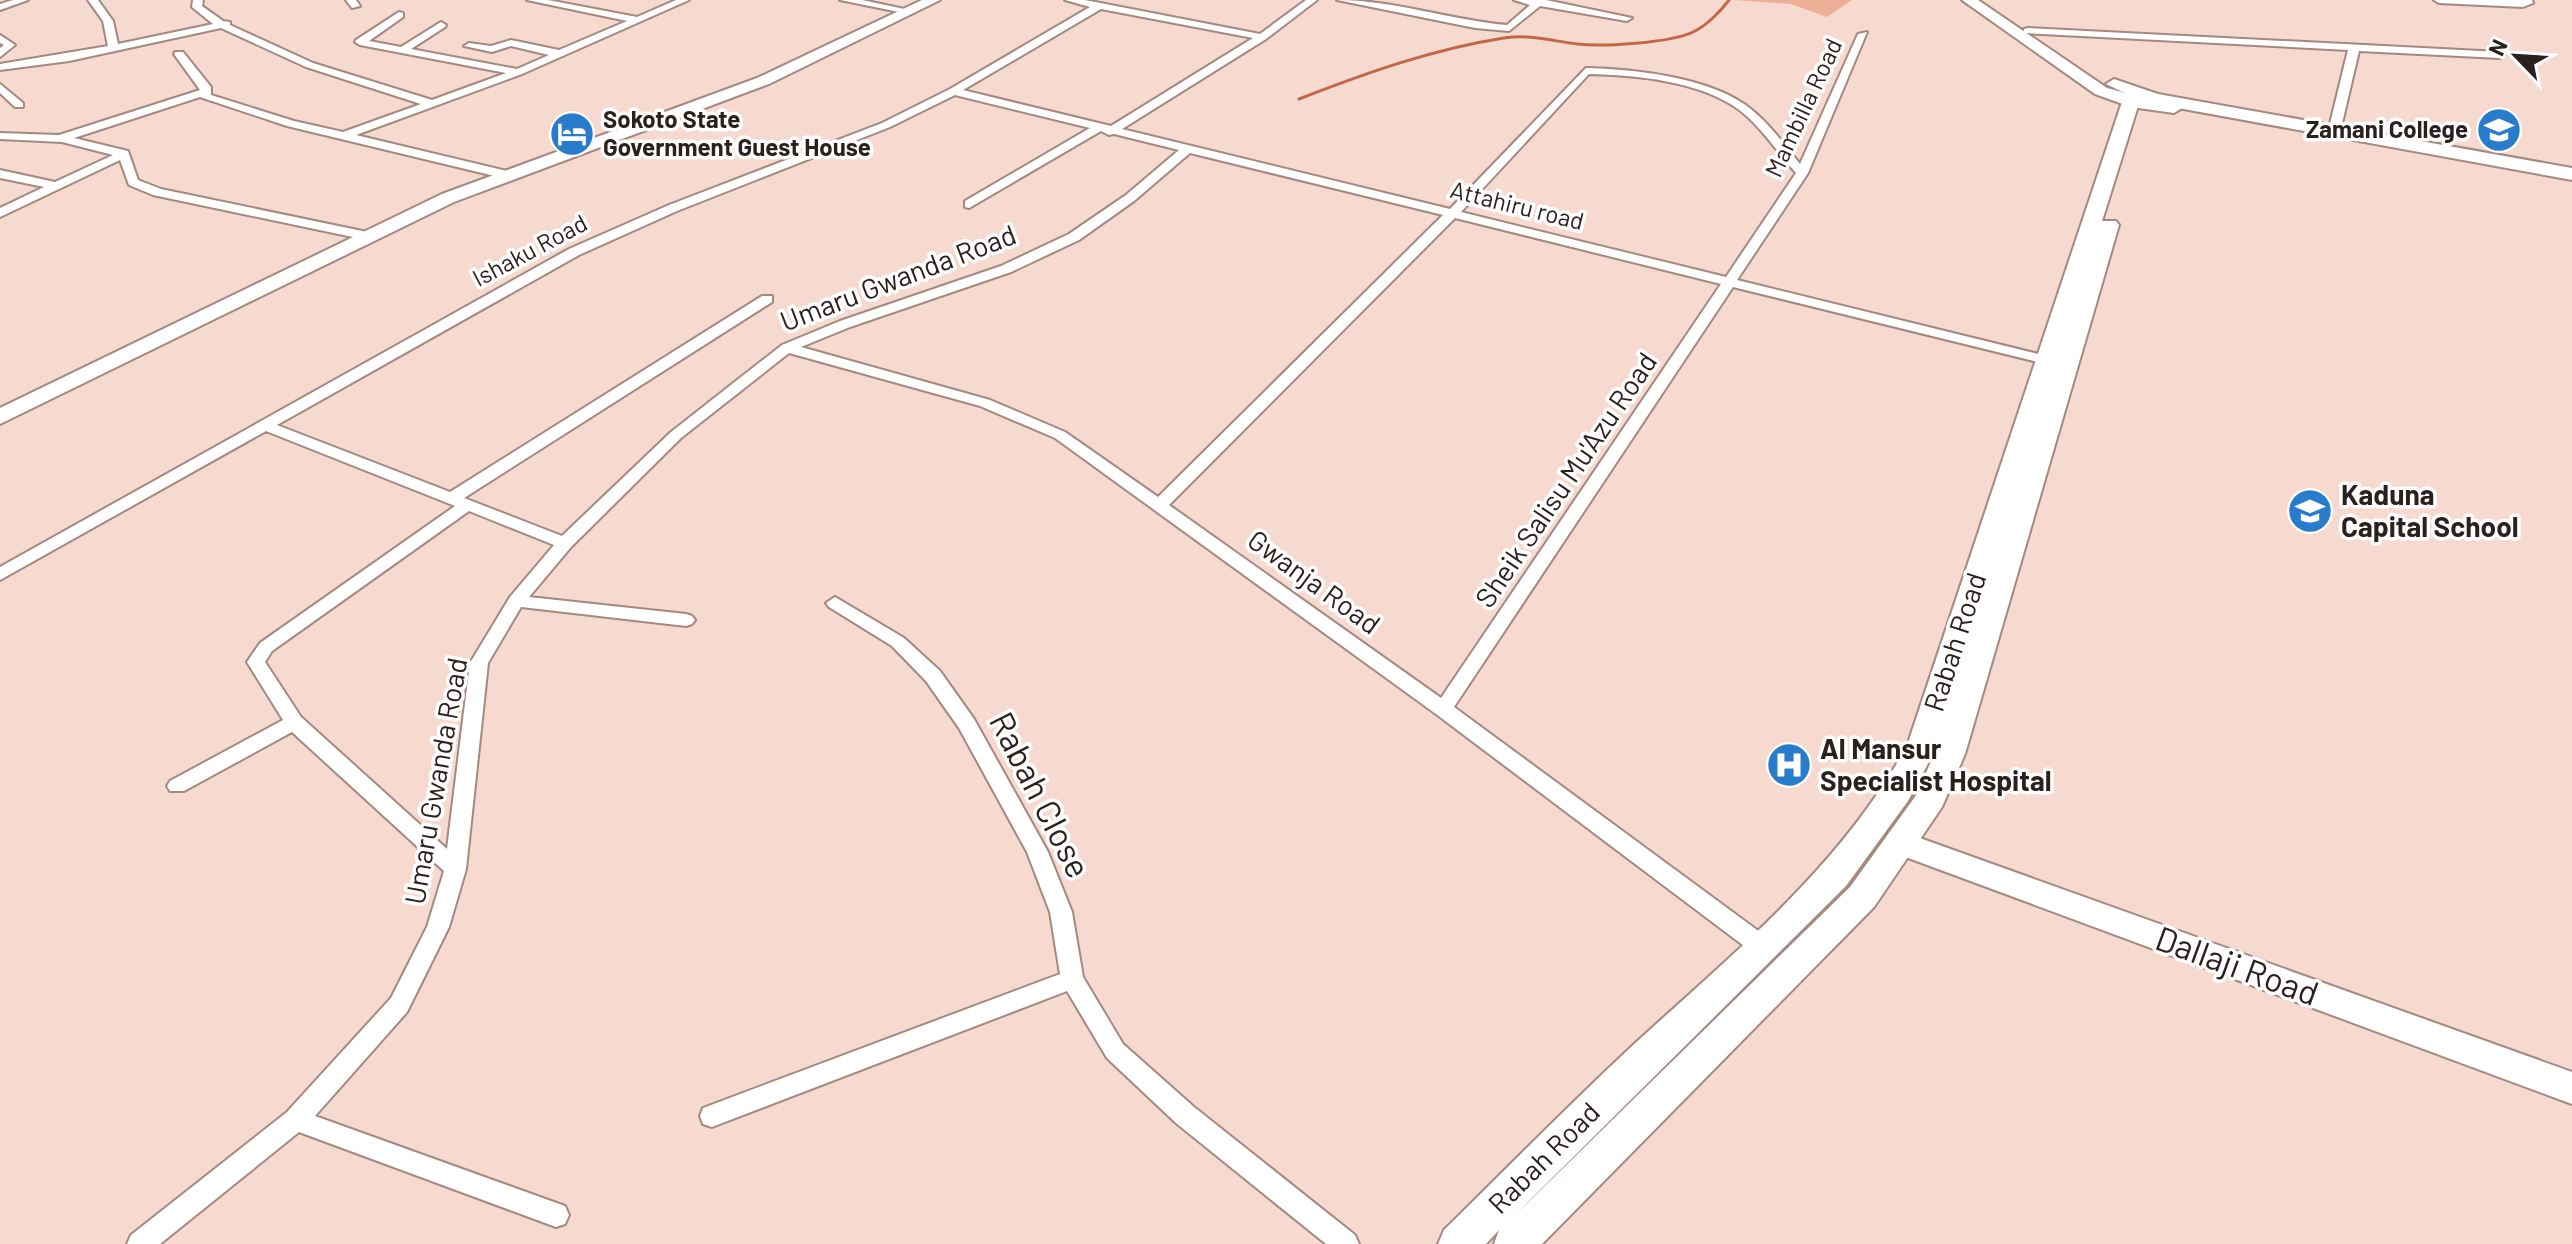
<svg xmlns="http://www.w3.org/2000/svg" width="2572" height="1244" font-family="Barlow,sans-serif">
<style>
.green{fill:#edaf98}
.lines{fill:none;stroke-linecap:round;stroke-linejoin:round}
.stream{stroke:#c06847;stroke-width:3}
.street-casing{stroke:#a3897f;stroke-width:4}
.secondary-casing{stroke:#a3897f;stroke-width:4}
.primary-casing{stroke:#a3897f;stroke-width:4}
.street{fill:#fff;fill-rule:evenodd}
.secondary{fill:#fff;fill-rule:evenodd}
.primary{fill:#fff;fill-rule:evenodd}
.labels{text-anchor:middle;stroke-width:7;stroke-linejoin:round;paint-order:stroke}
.far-street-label{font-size:24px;fill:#2b201d;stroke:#fff}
.far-poi-label{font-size:24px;font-weight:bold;fill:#2b201d;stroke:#fff;text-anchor:start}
.street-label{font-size:28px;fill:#2b201d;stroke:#fff}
.poi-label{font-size:28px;font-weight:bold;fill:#2b201d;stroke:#fff;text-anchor:start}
.near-street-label{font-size:34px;fill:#2b201d;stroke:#fff}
</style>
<rect width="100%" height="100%" fill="#f6d9cf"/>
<path class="green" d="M1734,0H1852L1827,17L1791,4Z"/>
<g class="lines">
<path class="stream" d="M1299,99C1366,73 1433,49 1504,38C1530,34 1552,41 1577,44C1602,47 1670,43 1693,32C1706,26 1720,12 1729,0"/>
<g class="street-casing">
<g id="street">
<path d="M13,0H28L0,10V4Z"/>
<path d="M88,0H98L113,21L118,44L213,24L192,7L193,0H203L202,6L223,21L230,22V25L313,63L432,100L506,73L360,45L355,42L356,40L399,12L403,13V17L369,41L401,47L441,22L446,25L445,27L411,49L517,69L549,55L511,46L492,52L464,46L469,43L491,46L511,40L559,50L627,21L527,0H548L637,17L676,0H689L522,74L356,135L511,172L513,175L507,179L287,126L200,97L74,138L128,151L138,180L161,189L372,233V239L367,240L153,195L129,185L120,160L0,217V208L44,187L0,178V170L55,182L113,155L62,142L0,139V133L59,135L200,90L174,54L175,52H183L211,87V95L294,121L343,132L421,104L306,67L221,28L69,61L0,70V64L108,46L103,21Z"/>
<path d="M346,0H356L360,6L352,8Z"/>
<path d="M840,0H862L914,11L909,14Z"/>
<path d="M1065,0H1085L1260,34L1306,0H1317L1266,39L1122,129L1450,209L1586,68C1633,69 1705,77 1744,104C1766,119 1783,143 1800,164L1858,34L1867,32L1808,173L1737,280L2063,360L2065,363L2058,367L1733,287L1454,707L1772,941L1775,948L1772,955L1764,957L1756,955L1436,714L1055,438L980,406L789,353L681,438L571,547L529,597L686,614L692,616L695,620L692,624L686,626L521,607L488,663L466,869L449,927L407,1012L315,1116L565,1206L569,1215L565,1224L556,1227L299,1132L160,1244H127L131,1235L287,1112L391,998L427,927L444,871L292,732L184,791H170L167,786L170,781L283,720L247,662L260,643L455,506L266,431L0,580V567L569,249L669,205L882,123L950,89L1090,7ZM1101,9L1253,38L1111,126L963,90ZM1589,74C1636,75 1699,81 1738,109C1761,126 1777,152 1796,173L1726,277L1461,212ZM955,95L1090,128L965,201V207L969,208L1101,131L1109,135L1114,134L1179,150L1126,195L1069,234L1001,266L840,321L782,345L671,432L562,536L464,498L772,302V296H762L450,492L277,425L579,255L677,211L890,127ZM1190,153L1443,215L1158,497L1065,432L990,400L801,347L850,327L1011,272L1079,240L1134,201ZM1455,218L1721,284L1441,698L1169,505ZM469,511L554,545L510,597L470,663L447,849L301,717L265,662L272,651Z"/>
<path d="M1337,0C1394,0 1450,20 1507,25L1530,5L1514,0H1546L1632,18L1627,21L1540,6L1509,31L1475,28Z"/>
<path d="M2434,0H2532L2533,3L2523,7L2439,3Z"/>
<path d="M2028,28L2500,52L2505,55L2500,58L2359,51L2339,136L2333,139L2327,136L2348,50L2024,33V29Z"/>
<path d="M0,35L15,45L0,57V48L4,45L0,43Z"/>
<path d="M0,84L23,103V107H15L0,93Z"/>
<path d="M835,597L904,638L940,671L974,719L1048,852L1072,912L1083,977L1123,1044L1194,1107L1355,1235L1359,1244H1326L1176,1123L1107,1058L1067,991L712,1127L703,1124L700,1116L703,1108L1060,974L1050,912L1027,852L959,728L926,681L892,646L829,607L826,603Z"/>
</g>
</g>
<g class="secondary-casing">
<g id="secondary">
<path d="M922,0H940L769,84L454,202L0,424V408L442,194L757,78Z"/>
<path d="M1962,0H1978L2107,88L2182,108L2174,113L2131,107L2095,94Z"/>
<path d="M1903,832L2572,1072V1104L1892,852L1888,844L1892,836Z"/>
</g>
</g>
<g class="primary-casing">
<path id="primary" d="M2114,79L2158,94L2572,168V180L2156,104L2138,106L2102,221H2116L2119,225L1965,754L1942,807L1874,907L1542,1244H1494L1499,1230L1486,1244H1438L1444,1230C1506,1169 1567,1107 1630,1048C1732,954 1839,869 1907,746L2122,102L2133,97L2106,84ZM1937,747L1917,794L1850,887L1504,1226L1846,886L1908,801Z"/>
</g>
<use href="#street" class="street"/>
<use href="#secondary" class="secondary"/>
<use href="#primary" class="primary"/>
</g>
<defs>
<g id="school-disc" transform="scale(2.3)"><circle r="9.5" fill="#297ccb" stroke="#fff"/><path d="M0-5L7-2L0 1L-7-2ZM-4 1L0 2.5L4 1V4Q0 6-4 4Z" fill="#fff"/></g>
<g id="hotel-disc" transform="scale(2.3)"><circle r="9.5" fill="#297ccb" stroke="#fff"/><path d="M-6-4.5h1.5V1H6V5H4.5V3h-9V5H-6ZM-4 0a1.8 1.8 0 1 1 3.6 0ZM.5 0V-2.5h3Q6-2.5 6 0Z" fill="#fff"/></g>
<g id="hospital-disc" transform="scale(2.3)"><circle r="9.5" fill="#297ccb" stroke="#fff"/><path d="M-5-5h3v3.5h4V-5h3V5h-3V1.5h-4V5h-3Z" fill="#fff"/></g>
</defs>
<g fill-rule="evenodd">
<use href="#school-disc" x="2499" y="130"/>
<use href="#hotel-disc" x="572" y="134"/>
<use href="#school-disc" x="2310" y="511"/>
<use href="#hospital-disc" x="1789" y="765"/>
</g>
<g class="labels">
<g class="far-street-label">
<text transform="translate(1804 108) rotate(-65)" y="8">Mambilla Road</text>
<text transform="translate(1517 206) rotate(14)" y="8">Attahiru road</text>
<text transform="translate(530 251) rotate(-28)" y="8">Ishaku Road</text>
</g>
<g class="far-poi-label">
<text x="603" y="128">Sokoto State<tspan x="603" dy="28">Government Guest House</tspan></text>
<text x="2468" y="138" text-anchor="end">Zamani College</text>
</g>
<g class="street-label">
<text transform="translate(898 278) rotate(-21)" y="10">Umaru Gwanda Road</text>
<text transform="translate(1566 480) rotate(-56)" y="10">Sheik Salisu Mu'Azu Road</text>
<text transform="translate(1314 582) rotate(36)" y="10">Gwanja Road</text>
<text transform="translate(1955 642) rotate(-72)" y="10">Rabah Road</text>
<text transform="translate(436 781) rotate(-80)" y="10">Umaru Gwanda Road</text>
<text transform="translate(1544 1158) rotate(-45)" y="10">Rabah Road</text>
</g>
<g class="poi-label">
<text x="2341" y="505">Kaduna<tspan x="2341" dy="32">Capital School</tspan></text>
<text x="1820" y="759">Al Mansur<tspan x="1820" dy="32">Specialist Hospital</tspan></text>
</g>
<g class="near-street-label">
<text transform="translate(1040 795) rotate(63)" y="12">Rabah Close</text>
<text transform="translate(2237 966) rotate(20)" y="12">Dallaji Road</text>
</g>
</g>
<g transform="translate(2516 56) rotate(295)" stroke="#ffffff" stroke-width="6" paint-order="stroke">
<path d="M0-6L14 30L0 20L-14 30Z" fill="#2b201d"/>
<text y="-12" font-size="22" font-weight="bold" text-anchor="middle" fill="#2b201d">N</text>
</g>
</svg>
